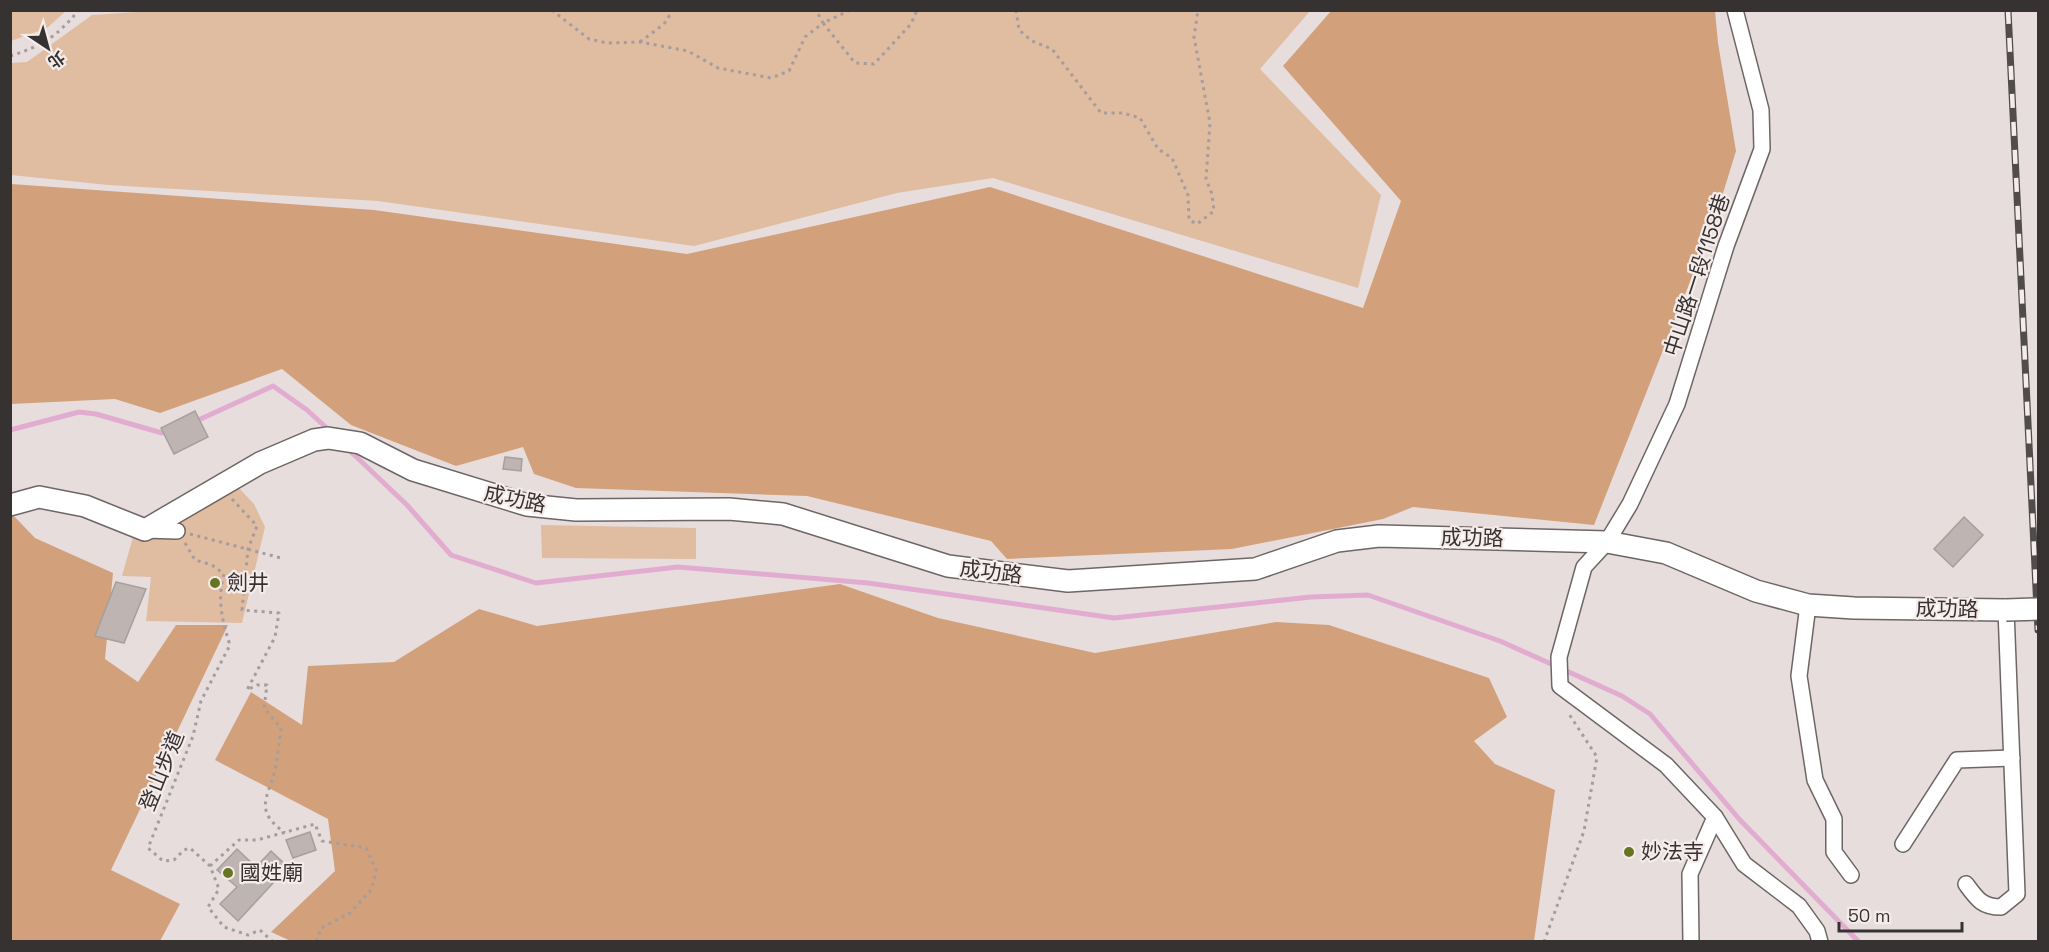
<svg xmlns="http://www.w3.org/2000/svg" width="2049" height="952" font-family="'Space Grotesk','Noto Sans TC',sans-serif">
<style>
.green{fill:#e0bca1}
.forest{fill:#d2a17b}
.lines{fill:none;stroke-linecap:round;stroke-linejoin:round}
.stream{stroke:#e2acd0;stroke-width:5}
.building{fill:#beb5b2;stroke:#a79f9c;stroke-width:1.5}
.street-casing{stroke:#6e6666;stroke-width:18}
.secondary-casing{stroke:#6e6666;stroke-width:24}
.path{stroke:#a59d9d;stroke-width:3;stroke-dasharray:3 4.5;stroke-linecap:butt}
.street{stroke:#fff;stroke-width:15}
.secondary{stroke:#fff;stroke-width:21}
.rail-casing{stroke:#514c4c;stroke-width:7}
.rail{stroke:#f5ebea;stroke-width:4.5;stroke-dasharray:14;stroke-linecap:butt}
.secondary-bridge-casing{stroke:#6e6666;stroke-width:24;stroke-linecap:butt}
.secondary-bridge{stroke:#fff;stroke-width:21}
.poi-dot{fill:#667522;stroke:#f5ebea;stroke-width:2}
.labels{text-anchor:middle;stroke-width:4.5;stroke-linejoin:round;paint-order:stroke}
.street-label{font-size:21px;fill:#363232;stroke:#f5ebea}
.poi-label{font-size:21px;fill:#363232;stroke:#f5ebea;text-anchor:start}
</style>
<rect width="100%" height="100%" fill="#e7dddd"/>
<g class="green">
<path d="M11,10H66V11L47,28L11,41Z"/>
<path d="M152,11H1310L1260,69L1381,195L1358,288L993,178L897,193L694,246L378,201L108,185L11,175V63L27,62L92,15Z"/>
<path d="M236,485L254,504L265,527L242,623L146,621L151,577L122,576L133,537Z"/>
<path d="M541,525L696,528V559L542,558Z"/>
</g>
<g class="forest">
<path d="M1331,11H1715L1718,43L1736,151L1716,216L1594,525L1413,507L1383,519L1232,549L1007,559L991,541L807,496L576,488L534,474L523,447L456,466L351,425L282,369L160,413L115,399L11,404V184L374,210L687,254L990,187L1363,308L1401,201L1283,66Z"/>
<path d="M10,512L35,538L113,573L105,659L138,682L176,625H228L111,870L180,904L160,941H11Z"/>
<path d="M840,584L938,618L1095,653L1276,622L1329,625L1489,678L1507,717L1474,741L1495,764L1555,790L1534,941L293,942L271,932L335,871L328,819L215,760L251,692L302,725L308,666L394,662L479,609L537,626Z"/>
</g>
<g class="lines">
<g class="stream">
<path d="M194,422L273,386L307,410L330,431"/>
<path d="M10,430L79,412L96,414L162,433L168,431"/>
<path d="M347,448L407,505L451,555L536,583L678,567L868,583L1114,618L1311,597L1368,595L1500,641L1622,696L1650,714L1740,820L1859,942"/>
</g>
</g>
<g class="building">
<path d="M195,411L208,437L174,454L161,428Z"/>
<path d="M505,457L522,459L521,471L503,469Z"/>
<path d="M1964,517L1983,535L1953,567L1934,549Z"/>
<path d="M116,582L146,589L124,643L95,636Z"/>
<path d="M310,832L316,850L293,858L286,840Z"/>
<path d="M237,849L256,867L271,851L288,867L238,921L220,904L237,887L217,870Z"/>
</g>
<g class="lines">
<g class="street-casing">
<g id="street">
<path d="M1735,10L1761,110L1762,149L1726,246L1677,404L1630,504L1607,542L1584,567L1559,657L1560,686L1666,765L1715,817L1744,864L1799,906L1817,931L1820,942"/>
<path d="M145,530L177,531"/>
<path d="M1808,605L1799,676L1815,780L1834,819V852L1851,875"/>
<path d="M1903,844L1957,760L2012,758"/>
<path d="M1966,884C1977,899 1982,907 2001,907L2017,894L2006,610"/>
<path d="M1691,942L1690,874L1715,817"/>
</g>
</g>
<g class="secondary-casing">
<path id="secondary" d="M10,505L39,497L85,506L145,530L260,463L314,440L328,438L360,443L413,470L527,505L576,510L729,509L783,514L948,566L1068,581L1255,569L1337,541L1379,536L1607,542L1666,553L1756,591L1808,605L1854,608L2006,610"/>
</g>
<g class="path">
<path d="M544,10L553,11L589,39L607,43L640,42L688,51L718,68L771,78L789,71L805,37L823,23L816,10"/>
<path d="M850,10L823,23L855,63L874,64L911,24L917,10"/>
<path d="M1016,10L1019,30L1032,41L1052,49L1101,113H1123L1140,118L1158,149L1172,158L1188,195L1189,220L1197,224L1214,211L1212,194L1206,179L1210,123L1194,37L1198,10"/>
<path d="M640,42L664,24L673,10"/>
<path d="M10,56C44,45 56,37 79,10"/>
<path d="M232,499L257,526L248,549L242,610L279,613L275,637L247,690L257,685H267L264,708L281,728C279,742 278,756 275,770C267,800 254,810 285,833"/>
<path d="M190,534L281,558"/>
<path d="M185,543L195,560L212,565L224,574C217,599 222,621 230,645L201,701L193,736L148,848L163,861L174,860L184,850L190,848L210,866L219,889L208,907L224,927L248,935L260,930L273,942"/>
<path d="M210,866L239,840H257L315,824L322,841L366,848L376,870L372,889L350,913L321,928L316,942"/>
<path d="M1544,942L1584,831L1597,757L1569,714"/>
</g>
<use href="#street" class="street"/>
<use href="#secondary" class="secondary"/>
<g class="rail-casing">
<path id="rail" d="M2008,10L2038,630"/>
</g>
<use href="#rail" class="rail"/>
<g class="secondary-bridge-casing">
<path id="secondary-bridge" d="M2006,610L2038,609"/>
</g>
<use href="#secondary-bridge" class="secondary-bridge"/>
</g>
<g class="poi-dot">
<circle cx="215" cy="583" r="6"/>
<circle cx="1629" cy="852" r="6"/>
<circle cx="228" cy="873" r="6"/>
</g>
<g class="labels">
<g class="street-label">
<text transform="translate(1697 275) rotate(-72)" y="7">中山路一段1158巷</text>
<text transform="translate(515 499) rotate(12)" y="7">成功路</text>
<text transform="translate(1472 538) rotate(1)" y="7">成功路</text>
<text transform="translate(991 572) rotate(7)" y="7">成功路</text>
<text transform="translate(1947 609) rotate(1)" y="7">成功路</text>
<text transform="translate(162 771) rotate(-68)" y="7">登山步道</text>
</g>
<g class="poi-label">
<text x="227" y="590">劍井</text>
<text x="1641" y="859">妙法寺</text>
<text x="240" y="880">國姓廟</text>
</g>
</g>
<rect width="2049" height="952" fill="none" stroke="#363232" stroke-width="24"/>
<g transform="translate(48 48) rotate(144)" stroke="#f5ebea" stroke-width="4.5" paint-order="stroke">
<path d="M0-4.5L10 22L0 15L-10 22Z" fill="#363232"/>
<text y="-9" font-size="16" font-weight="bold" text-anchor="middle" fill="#363232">北</text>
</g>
<path d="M1839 922v9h123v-9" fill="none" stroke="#363232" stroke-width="3"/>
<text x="1848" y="922" font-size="18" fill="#363232" stroke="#f5ebea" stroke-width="4.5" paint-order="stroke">50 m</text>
</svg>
